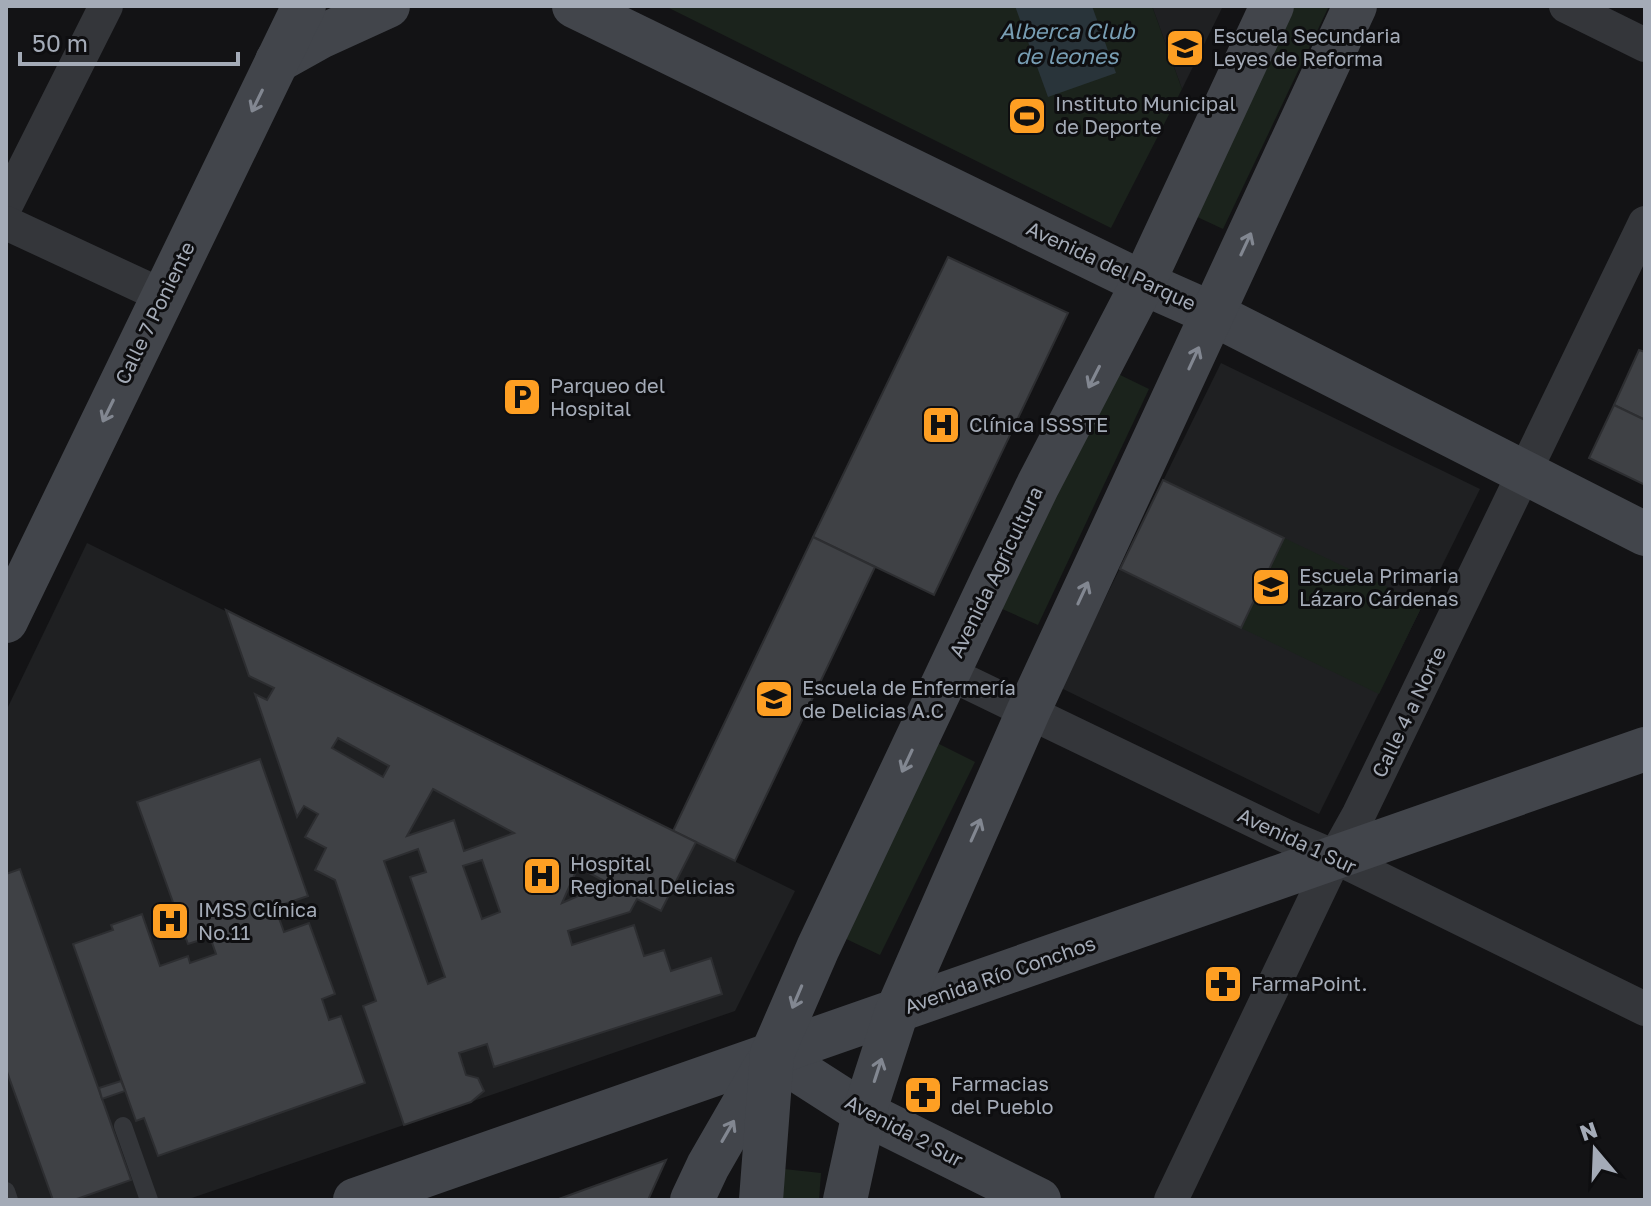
<svg xmlns="http://www.w3.org/2000/svg" width="1651" height="1206" font-family="'Golos Text',sans-serif">
<style>
.built{fill:#1f2022}
.green{fill:#1b231c}
.water{fill:#29343a}
.building{fill:#3f4145;stroke:#2d2e31;stroke-width:2;fill-rule:evenodd}
.lines{fill:none;stroke-linecap:round;stroke-linejoin:round}
.lane{stroke:#34363a;stroke-width:18}
.street{stroke:#34363a;stroke-width:34}
.secondary{stroke:#42454b;stroke-width:44}
.oneway{stroke:#828791}
.labels{text-anchor:middle;stroke-width:6;stroke-linejoin:round;paint-order:stroke}
.poi-label{font-size:20px;fill:#a4abb7;stroke:#0e0e10;text-anchor:start}
.street-label{font-size:20px;fill:#a4abb7;stroke:#0e0e10}
.water-label{font-size:22px;font-style:italic;fill:#789eb4;stroke:#0e0e10}
</style>
<rect width="100%" height="100%" fill="#131315"/>
<g class="built">
<path d="M1152,6H1223L1182,89Z"/>
<path d="M1221,363L1480,489L1319,814L1061,688Z"/>
<path d="M87,543L795,891L735,1011L186,1200H6V711Z"/>
</g>
<g class="green">
<path d="M665,6H1152L1182,89L1111,228Z"/>
<path d="M1293,6H1329L1223,229L1193,215Z"/>
<path d="M1112,371L1149,389L1038,625L1000,608Z"/>
<path d="M1284,538L1423,604L1379,694L1241,628Z"/>
<path d="M937,743L975,762L880,955L842,937Z"/>
<path d="M784,1169L821,1173L819,1200H781Z"/>
</g>
<path class="water" d="M1015,6H1092L1116,73L1048,97Z"/>
<g class="building">
<path d="M948,257L1068,313L934,595L813,537Z"/>
<path d="M1639,350L1645,352V420L1614,405Z"/>
<path d="M1614,405L1645,420V485L1589,458Z"/>
<path d="M1163,480L1284,538L1241,628L1120,569Z"/>
<path d="M813,537L875,567L735,861L673,831Z"/>
<path d="M226,610L696,842L661,911L637,899L630,912L568,931L572,945L634,925L644,956L664,950L671,971L711,958L722,994L494,1067L487,1044L459,1053L466,1075L478,1078L484,1091L471,1102L404,1125L363,1006L376,1001L335,880L315,870L326,848L305,837L318,814L304,806L297,817L255,694L267,700L274,688L249,676ZM338,738L389,766L383,777L332,748ZM433,789L514,833L464,851L454,820L407,836ZM418,849L426,872L410,877L445,977L428,984L384,861ZM482,860L500,912L482,919L463,866ZM578,867L608,883L562,903Z"/>
<path d="M260,759L308,896L275,907L284,932L309,923L335,994L322,999L329,1020L341,1016L365,1083L158,1156L144,1118L136,1121L73,944L113,930L111,925L142,914L160,966L188,956L190,963L216,954L210,937L188,944L137,802Z"/>
<path d="M20,869L131,1180L74,1200H53L6,1069V874Z"/>
<path d="M121,1081L125,1091L102,1099L99,1088Z"/>
<path d="M666,1160L648,1200H556Z"/>
</g>
<g class="lines">
<g class="lane">
<path d="M123,1126L149,1200"/>
<path d="M6,1191L9,1200"/>
</g>
<g class="street">
<path d="M1566,6L1645,45"/>
<path d="M6,205L106,6"/>
<path d="M6,223L163,296"/>
<path d="M948,673L1288,837L1335,857L1645,1009"/>
<path d="M1171,1200L1335,857L1359,814L1645,223"/>
</g>
<g class="secondary">
<path d="M574,6L1143,283L1213,314L1645,534"/>
<path d="M277,61L320,37L388,6"/>
<path d="M6,621L304,6"/>
<path d="M772,1054L864,1113L1039,1200"/>
<path d="M355,1200L1645,749"/>
<path d="M692,1200L708,1166L765,1067"/>
<path d="M761,1200L772,1054L818,948L993,578L1038,485L1143,283L1272,6"/>
<path d="M845,1200L864,1113L897,1011L1028,712L1355,6"/>
</g>
</g>
<defs><path id="oneway-shaft" d="M-6 0H5M1.5-3L5.5 0L1.5 3" fill="none" stroke-width="1.6" stroke-linecap="round" stroke-linejoin="round" transform="scale(2)"/></defs>
<g class="oneway">
<use href="#oneway-shaft" transform="translate(257 101) rotate(116)"/>
<use href="#oneway-shaft" transform="translate(1246 244) rotate(-65)"/>
<use href="#oneway-shaft" transform="translate(1194 358) rotate(-65)"/>
<use href="#oneway-shaft" transform="translate(1094 377) rotate(117)"/>
<use href="#oneway-shaft" transform="translate(108 411) rotate(116)"/>
<use href="#oneway-shaft" transform="translate(1083 593) rotate(-65)"/>
<use href="#oneway-shaft" transform="translate(907 761) rotate(115)"/>
<use href="#oneway-shaft" transform="translate(976 830) rotate(-66)"/>
<use href="#oneway-shaft" transform="translate(797 997) rotate(113)"/>
<use href="#oneway-shaft" transform="translate(878 1070) rotate(-72)"/>
<use href="#oneway-shaft" transform="translate(728 1131) rotate(-60)"/>
</g>
<defs>
<g id="school-square" transform="scale(2)"><rect x="-9" y="-9" width="18" height="18" rx="4" fill="#fe9f23" stroke="#0e0e10"/><path d="M0-5L7-2L0 1L-7-2ZM-4 1L0 2.5L4 1V4Q0 6-4 4Z" fill="#111"/></g>
<g id="stadium-square" transform="scale(2)"><rect x="-9" y="-9" width="18" height="18" rx="4" fill="#fe9f23" stroke="#0e0e10"/><path d="M0-5a6.5 5 0 1 0 0 10a6.5 5 0 1 0 0-10ZM-3.5-1.8h7v3.6h-7Z" fill="#111"/></g>
<g id="parking-square" transform="scale(2)"><rect x="-9" y="-9" width="18" height="18" rx="4" fill="#fe9f23" stroke="#0e0e10"/><path d="M-3.5-5.5H1a3.5 3.5 0 0 1 0 7H-1V5.5H-3.5ZM-1-3.4V-.6H.8a1.4 1.4 0 0 0 0-2.8Z" fill="#111"/></g>
<g id="hospital-square" transform="scale(2)"><rect x="-9" y="-9" width="18" height="18" rx="4" fill="#fe9f23" stroke="#0e0e10"/><path d="M-5-5h3v3.5h4V-5h3V5h-3V1.5h-4V5h-3Z" fill="#111"/></g>
<g id="university-square" transform="scale(2)"><rect x="-9" y="-9" width="18" height="18" rx="4" fill="#fe9f23" stroke="#0e0e10"/><path d="M0-5L7-2L0 1L-7-2ZM-4 1L0 2.5L4 1V4Q0 6-4 4Z" fill="#111"/></g>
<g id="pharmacy-square" transform="scale(2)"><rect x="-9" y="-9" width="18" height="18" rx="4" fill="#fe9f23" stroke="#0e0e10"/><path d="M-2-6h4v4h4v4h-4v4h-4v-4h-4v-4h4Z" fill="#111"/></g>
</defs>
<g fill-rule="evenodd">
<use href="#school-square" x="1185" y="48"/>
<use href="#stadium-square" x="1027" y="116"/>
<use href="#parking-square" x="522" y="397"/>
<use href="#hospital-square" x="941" y="425"/>
<use href="#school-square" x="1271" y="587"/>
<use href="#university-square" x="774" y="699"/>
<use href="#hospital-square" x="542" y="876"/>
<use href="#hospital-square" x="170" y="921"/>
<use href="#pharmacy-square" x="1223" y="984"/>
<use href="#pharmacy-square" x="923" y="1095"/>
</g>
<g class="labels">
<g class="poi-label">
<text x="1213" y="43">Escuela Secundaria<tspan x="1213" dy="23">Leyes de Reforma</tspan></text>
<text x="1055" y="111">Instituto Municipal<tspan x="1055" dy="23">de Deporte</tspan></text>
<text x="550" y="393">Parqueo del<tspan x="550" dy="23">Hospital</tspan></text>
<text x="969" y="432">Clínica ISSSTE</text>
<text x="1299" y="583">Escuela Primaria<tspan x="1299" dy="23">Lázaro Cárdenas</tspan></text>
<text x="802" y="695">Escuela de Enfermería<tspan x="802" dy="23">de Delicias A.C</tspan></text>
<text x="570" y="871">Hospital<tspan x="570" dy="23">Regional Delicias</tspan></text>
<text x="198" y="917">IMSS Clínica<tspan x="198" dy="23">No.11</tspan></text>
<text x="1251" y="991">FarmaPoint.</text>
<text x="951" y="1091">Farmacias<tspan x="951" dy="23">del Pueblo</tspan></text>
</g>
<g class="street-label">
<text transform="translate(1111 266) rotate(25)" y="7">Avenida del Parque</text>
<text transform="translate(155 313) rotate(-64)" y="7">Calle 7 Poniente</text>
<text transform="translate(996 572) rotate(-64)" y="7">Avenida Agricultura</text>
<text transform="translate(1409 712) rotate(-64)" y="7">Calle 4 a Norte</text>
<text transform="translate(1297 841) rotate(25)" y="7">Avenida 1 Sur</text>
<text transform="translate(1000 975) rotate(-19)" y="7">Avenida Río Conchos</text>
<text transform="translate(904 1131) rotate(28)" y="7">Avenida 2 Sur</text>
</g>
<g class="water-label">
<text x="1067" y="39">Alberca Club<tspan x="1067" dy="25">de leones</tspan></text>
</g>
</g>
<rect width="1651" height="1206" fill="none" stroke="#a4abb7" stroke-width="16"/>
<g transform="translate(1595 1150) rotate(341)" stroke="#0e0e10" stroke-width="6" paint-order="stroke">
<path d="M0-6L14 30L0 20L-14 30Z" fill="#a4abb7"/>
<text y="-12" font-size="22" font-weight="bold" text-anchor="middle" fill="#a4abb7">N</text>
</g>
<path d="M20 52v12h218v-12" fill="none" stroke="#a4abb7" stroke-width="4"/>
<text x="32" y="52" font-size="24" fill="#a4abb7" stroke="#0e0e10" stroke-width="6" paint-order="stroke">50 m</text>
</svg>
